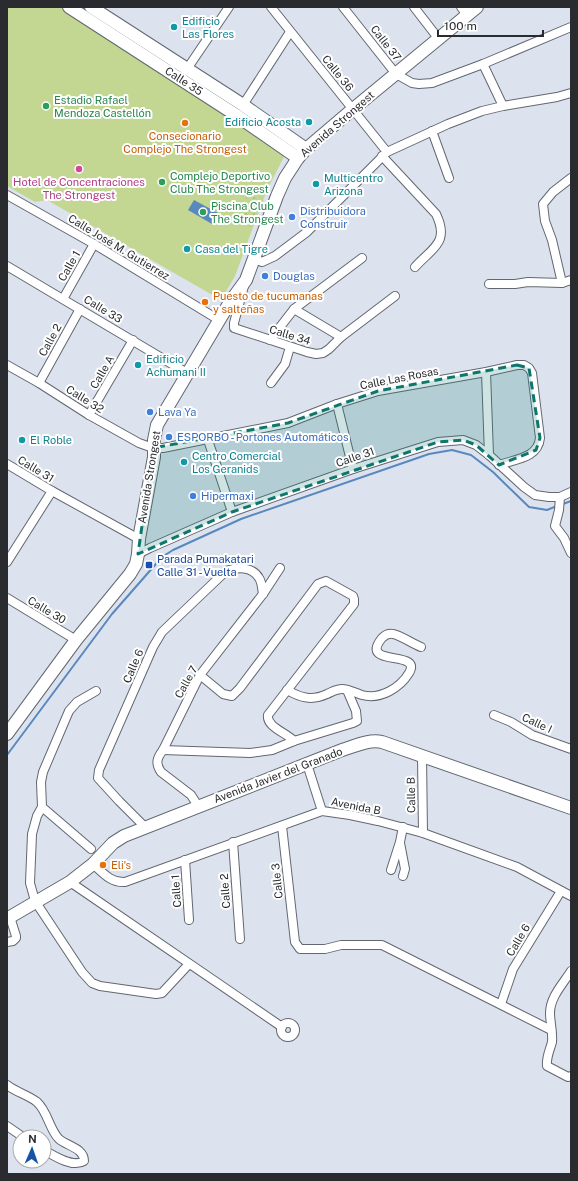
<svg xmlns="http://www.w3.org/2000/svg" width="578" height="1181" font-family="'Public Sans',sans-serif">
<style>
.green{fill:#c3d793}
.park{fill:url(#park-dots)}
.water{fill:#5988bf}
.lines{fill:none;stroke-linecap:round;stroke-linejoin:round}
.stream{stroke:#5988bf;stroke-width:2}
.street-casing{stroke:#626771;stroke-width:10}
.secondary-casing{stroke:#626771;stroke-width:14}
.street{stroke:#fff;stroke-width:8}
.secondary{stroke:#fff;stroke-width:12}
.marked{fill:#0f766e;fill-opacity:0.2;stroke:#0f766e;stroke-width:3;stroke-dasharray:8 5;stroke-linejoin:round}
.culture-dot{fill:#0f9aa8;stroke:#fff;stroke-width:1.5}
.leisure-dot{fill:#2e9e5b;stroke:#fff;stroke-width:1.5}
.food-dot{fill:#e8710a;stroke:#fff;stroke-width:1.5}
.hotel-dot{fill:#d1479c;stroke:#fff;stroke-width:1.5}
.shop-dot{fill:#3f7fe0;stroke:#fff;stroke-width:1.5}
.transit-dot{fill:#1a4fb4;stroke:#fff;stroke-width:1.5}
.labels{text-anchor:middle;stroke-width:4;stroke-linejoin:round;paint-order:stroke}
.culture-label{font-size:11px;fill:#0d838f;stroke:#fff;text-anchor:start}
.street-label{font-size:11px;fill:#292b2f;stroke:#fff}
.leisure-label{font-size:11px;fill:#27864d;stroke:#fff;text-anchor:start}
.food-label{font-size:11px;fill:#c56008;stroke:#fff;text-anchor:start}
.hotel-label{font-size:11px;fill:#b23c85;stroke:#fff}
.shop-label{font-size:11px;fill:#366cbe;stroke:#fff;text-anchor:start}
.transit-label{font-size:11px;fill:#164399;stroke:#fff;text-anchor:start}
</style>
<defs>
<pattern id="park-dots" width="8" height="8" patternUnits="userSpaceOnUse"><rect width="8" height="8" fill="#c3d793"/><path d="M2 2h.1M6 6h.1" fill="none" stroke="#a8b97f" stroke-width="1.8" stroke-linecap="round"/></pattern>
</defs>
<rect width="100%" height="100%" fill="#dde3ee"/>
<path class="green" d="M7,7H62L126,51L217,109L285,155L267,190L235,276L221,300L47,200L35,202L7,186Z"/>
<path class="park" d="M249,192L264,200L249,228L234,221Z"/>
<path class="water" d="M194,200L218,213L212,224L188,210Z"/>
<g class="lines">
<g class="stream">
<path d="M563,504L571,501"/>
<path d="M7,755L112,614L162,557L173,550L241,519L429,454L452,450L471,455L493,472L529,507L547,510L557,506"/>
</g>
<g class="street-casing">
<g id="street">
<path d="M271,7L387,152"/>
<path d="M343,7L396,74L412,83L419,84L432,83L483,64L571,27"/>
<path d="M414,7L438,38"/>
<path d="M461,7L467,15"/>
<path d="M483,64L503,106"/>
<path d="M187,69L229,7"/>
<path d="M243,105L290,32"/>
<path d="M432,131L449,178"/>
<path d="M382,156L436,214C450,243 432,248 415,267"/>
<path d="M7,195L94,244L219,320"/>
<path d="M254,259L262,262L275,256L307,232L387,152L448,124L482,111L503,106L557,97L571,93"/>
<path d="M7,266L187,373"/>
<path d="M562,283L552,240L545,221L543,204L553,192L571,178"/>
<path d="M489,284H515L528,282L562,283L571,280"/>
<path d="M244,286L234,323V328L307,352L316,354L323,353L329,349L341,337L395,296"/>
<path d="M63,299L94,244"/>
<path d="M294,309L341,337"/>
<path d="M270,340L294,309L362,258"/>
<path d="M7,365L39,383L89,415L139,443L153,448H163L288,423L337,404L378,391L486,372L517,365H524L529,368L532,373L540,438C538,458 516,459 499,465"/>
<path d="M486,372L489,455"/>
<path d="M39,383L80,309"/>
<path d="M271,383L285,364L290,347"/>
<path d="M337,404L353,469"/>
<path d="M89,415L133,340"/>
<path d="M208,440L232,512"/>
<path d="M7,464L52,491L139,539"/>
<path d="M560,497L559,510L555,526L564,538L571,553"/>
<path d="M138,554L150,548L232,512L353,469L438,442L463,440L476,445L489,455L524,487L535,495L549,497H560L571,492"/>
<path d="M7,562L52,491"/>
<path d="M7,598L76,640"/>
<path d="M200,675L223,694L232,696L240,688L318,584L326,581L353,596L354,599V604L268,715C266,727 287,733 294,741"/>
<path d="M287,690C301,698 312,701 327,694C332,692 336,689 342,689C348,689 356,693 362,695C380,700 400,688 409,673C423,649 358,668 382,638C385,635 389,633 393,634C400,635 413,644 421,647"/>
<path d="M96,691L77,702L69,711L43,772L41,782L42,807L37,816L32,834L30,883L35,901L82,972L92,983L100,986L156,994L162,993L189,964"/>
<path d="M494,715L511,722L532,735L571,749"/>
<path d="M163,750L250,753L272,750L294,741L353,723L357,721L356,711L347,690"/>
<path d="M422,756L423,833"/>
<path d="M307,764L322,811"/>
<path d="M198,806L191,795L161,772C155,763 157,758 163,750L200,675L263,594L280,568"/>
<path d="M42,807L91,849"/>
<path d="M282,826L295,942L300,949H325L341,945H382L551,1030"/>
<path d="M145,827L119,801L98,778L99,770L153,647L162,632L226,571C237,567 252,566 259,578C262,582 262,589 263,594"/>
<path d="M233,842L240,939"/>
<path d="M400,843L405,869L403,876"/>
<path d="M185,860L189,920"/>
<path d="M93,864C103,873 111,883 125,882L322,811L350,815L378,821L423,833L517,867L571,896"/>
<path d="M391,870L400,842L403,827"/>
<path d="M70,882L282,1027"/>
<path d="M7,942L13,941L16,938V936L10,917"/>
<path d="M571,971C563,984 550,997 550,1013C550,1022 553,1032 552,1042C550,1050 546,1057 547,1066L568,1077L571,1076"/>
<path d="M501,1004L513,969L561,891"/>
<circle cx="288" cy="1030" r="7"/>
<path d="M7,1085C16,1092 28,1095 37,1102C48,1112 49,1129 59,1139C67,1146 84,1148 84,1161C73,1168 54,1156 44,1150"/>
<path d="M7,1126L23,1137"/>
</g>
</g>
<g class="secondary-casing">
<g id="secondary">
<path d="M69,7L236,115L298,158"/>
<path d="M91,7L243,105L306,149"/>
<path d="M7,734L76,640L130,574L136,564L138,554L139,539L154,457V440L157,425L230,302L246,280L277,196L285,178L298,158L306,149L353,109L477,7"/>
<path d="M7,917H10L70,882L93,864L113,843L124,836L342,750C355,746 369,739 382,742L571,808"/>
</g>
</g>
<use href="#street" class="street"/>
<use href="#secondary" class="secondary"/>
</g>
<path class="marked" d="M517,365L529,368L540,438L536,450L499,465L476,445L463,440L438,442L232,512L138,554L153,448L288,423L378,391Z"/>
<g class="culture-dot">
<circle cx="174" cy="27" r="4"/>
<circle cx="309" cy="122" r="4"/>
<circle cx="316" cy="184" r="4"/>
<circle cx="187" cy="249" r="4"/>
<circle cx="138" cy="365" r="4"/>
<circle cx="22" cy="440" r="4"/>
<circle cx="184" cy="462" r="4"/>
</g>
<g class="leisure-dot">
<circle cx="46" cy="106" r="4"/>
<circle cx="162" cy="182" r="4"/>
<circle cx="203" cy="212" r="4"/>
</g>
<g class="food-dot">
<circle cx="185" cy="123" r="4"/>
<circle cx="205" cy="302" r="4"/>
<circle cx="103" cy="865" r="4"/>
</g>
<circle class="hotel-dot" cx="79" cy="169" r="4"/>
<g class="shop-dot">
<circle cx="292" cy="217" r="4"/>
<circle cx="265" cy="276" r="4"/>
<circle cx="150" cy="412" r="4"/>
<circle cx="169" cy="437" r="4"/>
<circle cx="193" cy="496" r="4"/>
</g>
<rect class="transit-dot" x="145" y="561" width="8" height="8" rx="2"/>
<g class="labels">
<g class="culture-label">
<text x="182" y="25">Edificio<tspan x="182" dy="13">Las Flores</tspan></text>
<text x="301" y="126" text-anchor="end">Edificio Acosta</text>
<text x="324" y="182">Multicentro<tspan x="324" dy="13">Arizona</tspan></text>
<text x="195" y="253">Casa del Tigre</text>
<text x="146" y="363">Edificio<tspan x="146" dy="13">Achumani II</tspan></text>
<text x="30" y="444">El Roble</text>
<text x="192" y="460">Centro Comercial<tspan x="192" dy="13">Los Geranids</tspan></text>
</g>
<g class="street-label">
<text transform="translate(386 43) rotate(52)" y="4">Calle 37</text>
<text transform="translate(338 73) rotate(51)" y="4">Calle 36</text>
<text transform="translate(184 81) rotate(33)" y="4">Calle 35</text>
<text transform="translate(337 124) rotate(-41)" y="4">Avenida Strongest</text>
<text transform="translate(119 247) rotate(31)" y="4">Calle José M. Gutierrez</text>
<text transform="translate(69 266) rotate(-60)" y="4">Calle 1</text>
<text transform="translate(103 309) rotate(31)" y="4">Calle 33</text>
<text transform="translate(290 335) rotate(17)" y="4">Calle 34</text>
<text transform="translate(50 340) rotate(-61)" y="4">Calle 2</text>
<text transform="translate(102 372) rotate(-60)" y="4">Calle A</text>
<text transform="translate(399 378) rotate(-11)" y="4">Calle Las Rosas</text>
<text transform="translate(85 399) rotate(32)" y="4">Calle 32</text>
<text transform="translate(355 457) rotate(-19)" y="4">Calle 31</text>
<text transform="translate(36 469) rotate(31)" y="4">Calle 31</text>
<text transform="translate(149 477) rotate(-81)" y="4">Avenida Strongest</text>
<text transform="translate(47 610) rotate(31)" y="4">Calle 30</text>
<text transform="translate(133 666) rotate(-67)" y="4">Calle 6</text>
<text transform="translate(186 682) rotate(-61)" y="4">Calle 7</text>
<text transform="translate(537 723) rotate(25)" y="4">Calle I</text>
<text transform="translate(278 775) rotate(-21)" y="4">Avenida Javier del Granado</text>
<text transform="translate(411 795) rotate(-91)" y="4">Calle B</text>
<text transform="translate(356 806) rotate(11)" y="4">Avenida B</text>
<text transform="translate(277 881) rotate(-96)" y="4">Calle 3</text>
<text transform="translate(176 891) rotate(-94)" y="4">Calle 1</text>
<text transform="translate(225 891) rotate(-94)" y="4">Calle 2</text>
<text transform="translate(518 940) rotate(-59)" y="4">Calle 6</text>
</g>
<g class="leisure-label">
<text x="54" y="104">Estadio Rafael<tspan x="54" dy="13">Mendoza Castellón</tspan></text>
<text x="170" y="180">Complejo Deportivo<tspan x="170" dy="13">Club The Strongest</tspan></text>
<text x="211" y="210">Piscina Club<tspan x="211" dy="13">The Strongest</tspan></text>
</g>
<g class="food-label">
<text x="185" y="140" text-anchor="middle">Consecionario<tspan x="185" dy="13">Complejo The Strongest</tspan></text>
<text x="213" y="300">Puesto de tucumanas<tspan x="213" dy="13">y salteñas</tspan></text>
<text x="111" y="869">Eli's</text>
</g>
<g class="hotel-label">
<text x="79" y="186">Hotel de Concentraciones<tspan x="79" dy="13">The Strongest</tspan></text>
</g>
<g class="shop-label">
<text x="300" y="215">Distribuidora<tspan x="300" dy="13">Construir</tspan></text>
<text x="273" y="280">Douglas</text>
<text x="158" y="416">Lava Ya</text>
<text x="177" y="441">ESPORBO - Portones Automáticos</text>
<text x="201" y="500">Hipermaxi</text>
</g>
<g class="transit-label">
<text x="157" y="563">Parada Pumakatari<tspan x="157" dy="13">Calle 31 - Vuelta</tspan></text>
</g>
</g>
<rect width="578" height="1181" fill="none" stroke="#292b2f" stroke-width="16"/>
<g transform="translate(32 1149) rotate(2)"><circle r="19" fill="#ffffff" stroke="#a9aaac"/>
<path d="M0-3L7 15L0 10L-7 15Z" fill="#1754a5"/>
<text y="-6" font-size="11" font-weight="bold" text-anchor="middle" fill="#292b2f">N</text>
</g>
<path d="M438 30v6h105v-6" fill="none" stroke="#292b2f" stroke-width="2"/>
<text x="444" y="30" font-size="12" fill="#292b2f" stroke="#ffffff" stroke-width="3" paint-order="stroke">100 m</text>
</svg>
